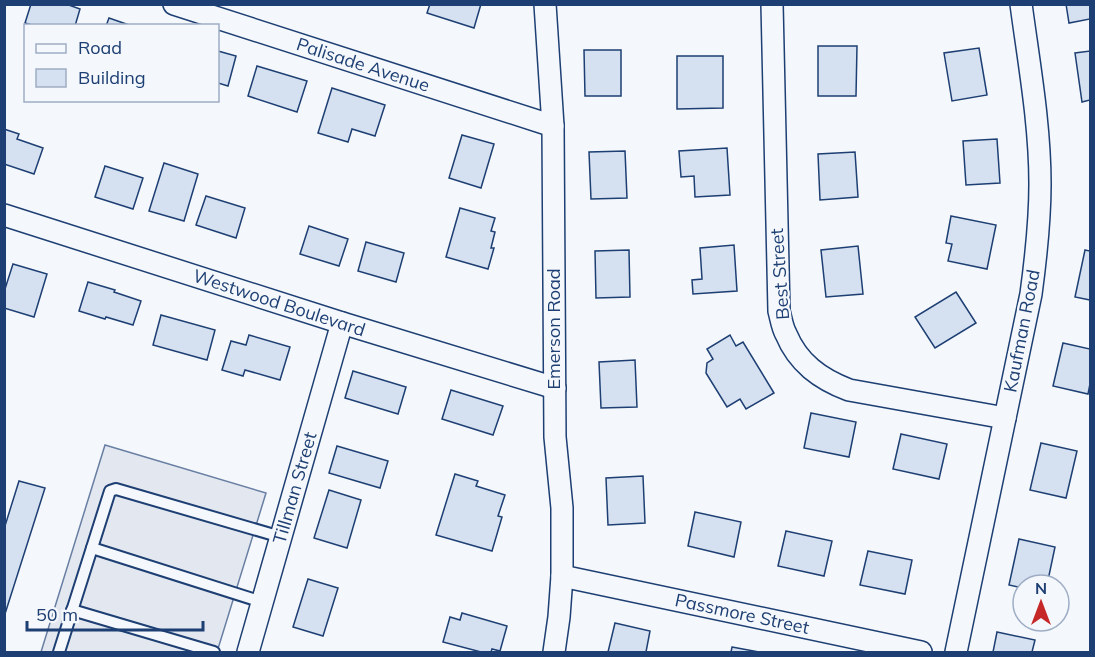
<svg xmlns="http://www.w3.org/2000/svg" width="1095" height="657" font-family="Mulish,sans-serif">
<style>
.parking{fill:#e3e8f0;stroke:#687fa3;stroke-width:1.5}
.building{fill:#d5e0f0;stroke:#1d3f73;stroke-width:1.5}
.lines{fill:none;stroke-linecap:round;stroke-linejoin:round}
.service-casing{stroke:#1d3f73;stroke-width:14}
.minor-casing{stroke:#1d3f73;stroke-width:24}
.service{stroke:#f4f7fb;stroke-width:10}
.minor{stroke:#f4f7fb;stroke-width:21}
.labels{text-anchor:middle;stroke-width:4.5;stroke-linejoin:round;paint-order:stroke}
.street-label{font-size:18px;fill:#1d3f73;stroke:#f4f7fb}
</style>
<rect width="100%" height="100%" fill="#f4f7fb"/>
<path class="parking" d="M105,445L266,493L217,652H41Z"/>
<g class="building">
<path d="M31,4H66L80,9L75,26H35L25,23Z"/>
<path d="M430,4H481L474,28L427,13Z"/>
<path d="M1066,4H1090V19L1069,23Z"/>
<path d="M109,18L132,26H106Z"/>
<path d="M818,46H857L856,96H818Z"/>
<path d="M979,48L987,95L952,101L944,53Z"/>
<path d="M584,50H621V96H585Z"/>
<path d="M218,51L236,56L228,86L218,83Z"/>
<path d="M1090,51V100L1082,102L1075,53Z"/>
<path d="M677,56H723V108L677,109Z"/>
<path d="M257,66L307,81L297,112L248,96Z"/>
<path d="M332,88L385,105L375,136L352,129L348,142L318,133Z"/>
<path d="M4,129L19,134L17,139L43,148L34,174L4,164Z"/>
<path d="M462,135L494,144L481,188L449,178Z"/>
<path d="M997,139L1000,183L966,185L963,141Z"/>
<path d="M727,148L730,195L695,197L694,176L681,177L679,151Z"/>
<path d="M625,151L627,198L591,199L589,152Z"/>
<path d="M855,152L858,197L820,200L818,154Z"/>
<path d="M164,163L198,174L184,221L149,211Z"/>
<path d="M105,166L143,178L133,209L95,197Z"/>
<path d="M206,196L245,208L236,238L196,225Z"/>
<path d="M460,208L495,218L491,231L495,232L491,248H494L488,269L446,257Z"/>
<path d="M951,216L996,225L987,269L948,261L952,244L946,243Z"/>
<path d="M309,226L348,239L339,266L300,254Z"/>
<path d="M366,242L404,253L396,282L358,271Z"/>
<path d="M734,245L737,291L693,294L692,280L702,279L700,248Z"/>
<path d="M858,246L863,294L826,297L821,250Z"/>
<path d="M629,250L630,297L596,298L595,251Z"/>
<path d="M1085,250L1090,251V300L1075,297Z"/>
<path d="M13,264L47,274L34,317L4,308V292Z"/>
<path d="M88,282L115,290L114,292L141,301L133,325L106,317L105,319L79,311Z"/>
<path d="M956,292L976,323L935,348L915,317Z"/>
<path d="M161,315L215,330L207,360L153,345Z"/>
<path d="M249,335L290,347L280,380L245,370L243,376L222,370L231,341L246,345Z"/>
<path d="M730,335L736,346L743,342L774,393L746,409L740,399L727,407L706,373L707,363L713,359L707,349Z"/>
<path d="M1063,343L1090,349V384L1088,394L1053,386Z"/>
<path d="M635,360L637,407L601,408L599,362Z"/>
<path d="M353,371L406,387L398,414L345,398Z"/>
<path d="M451,390L503,406L493,435L442,419Z"/>
<path d="M811,413L856,422L849,457L804,448Z"/>
<path d="M901,434L947,444L939,479L893,469Z"/>
<path d="M1041,443L1077,451L1066,498L1030,490Z"/>
<path d="M337,446L388,461L380,488L329,473Z"/>
<path d="M455,474L478,481L476,486L505,495L498,516L502,517L492,551L436,535Z"/>
<path d="M643,476L645,523L608,525L606,478Z"/>
<path d="M19,481L45,488L4,617V529Z"/>
<path d="M329,490L361,500L347,548L314,538Z"/>
<path d="M695,512L741,522L734,557L688,546Z"/>
<path d="M786,531L832,541L824,576L778,566Z"/>
<path d="M1019,539L1055,547L1047,585H1023V588L1009,585Z"/>
<path d="M868,551L912,560L905,594L860,585Z"/>
<path d="M308,579L338,588L323,636L293,627Z"/>
<path d="M462,613L507,626L500,651L492,649L491,652H481L443,642L450,617L460,620Z"/>
<path d="M615,623L650,631L646,652H608Z"/>
<path d="M997,632L1035,640L1032,652H993Z"/>
<path d="M732,647L759,652H731Z"/>
</g>
<g class="lines">
<g class="service-casing">
<g id="service">
<path d="M92,548L262,602"/>
<path d="M72,610L214,652"/>
<path d="M59,652L110,491L116,489L281,537"/>
</g>
</g>
<g class="minor-casing">
<g id="minor">
<path d="M174,4L553,126"/>
<path d="M545,4L553,126L555,437L562,508V576L559,617L554,652"/>
<path d="M772,4L779,311C781,318 782,327 786,334C798,363 820,379 849,390L1005,418"/>
<path d="M4,215L342,323L555,388"/>
<path d="M562,576L921,652"/>
<path d="M248,652L342,323"/>
<path d="M956,652L1031,294C1036,257 1040,221 1040,184C1040,124 1029,64 1021,4"/>
</g>
</g>
<use href="#service" class="service"/>
<use href="#minor" class="minor"/>
</g>
<g class="labels">
<g class="street-label">
<text transform="translate(363 65) rotate(18)" y="6">Palisade Avenue</text>
<text transform="translate(780 274) rotate(-94)" y="6">Best Street</text>
<text transform="translate(279 303) rotate(18)" y="6">Westwood Boulevard</text>
<text transform="translate(554 329) rotate(-90)" y="6">Emerson Road</text>
<text transform="translate(1022 331) rotate(-79)" y="6">Kaufman Road</text>
<text transform="translate(295 488) rotate(-74)" y="6">Tillman Street</text>
<text transform="translate(742 614) rotate(12)" y="6">Passmore Street</text>
</g>
</g>
<rect width="1095" height="657" fill="none" stroke="#1d3f73" stroke-width="12"/>
<rect x="24" y="24" width="195" height="78" fill="#f4f7fb" stroke="#9eadc5" stroke-width="1.5"/>
<rect x="36" y="44" width="30" height="9" fill="#f4f7fb" stroke="#9eadc5" stroke-width="1.5"/>
<text x="78" y="54" font-size="18" fill="#1d3f73">Road</text>
<rect x="36" y="69" width="30" height="18" fill="#d5e0f0" stroke="#9eadc5" stroke-width="1.5"/>
<text x="78" y="84" font-size="18" fill="#1d3f73">Building</text>
<g transform="translate(1041 603)"><circle r="28" fill="#f4f7fb" stroke="#9eadc5" stroke-width="1.5"/>
<path d="M0-4.5L10 22L0 15L-10 22Z" fill="#c62828"/>
<text y="-9" font-size="16" font-weight="bold" text-anchor="middle" fill="#1d3f73">N</text>
</g>
<path d="M27 621v9h176v-9" fill="none" stroke="#1d3f73" stroke-width="3"/>
<text x="36" y="621" font-size="18" fill="#1d3f73" stroke="#f4f7fb" stroke-width="4.5" paint-order="stroke">50 m</text>
</svg>
